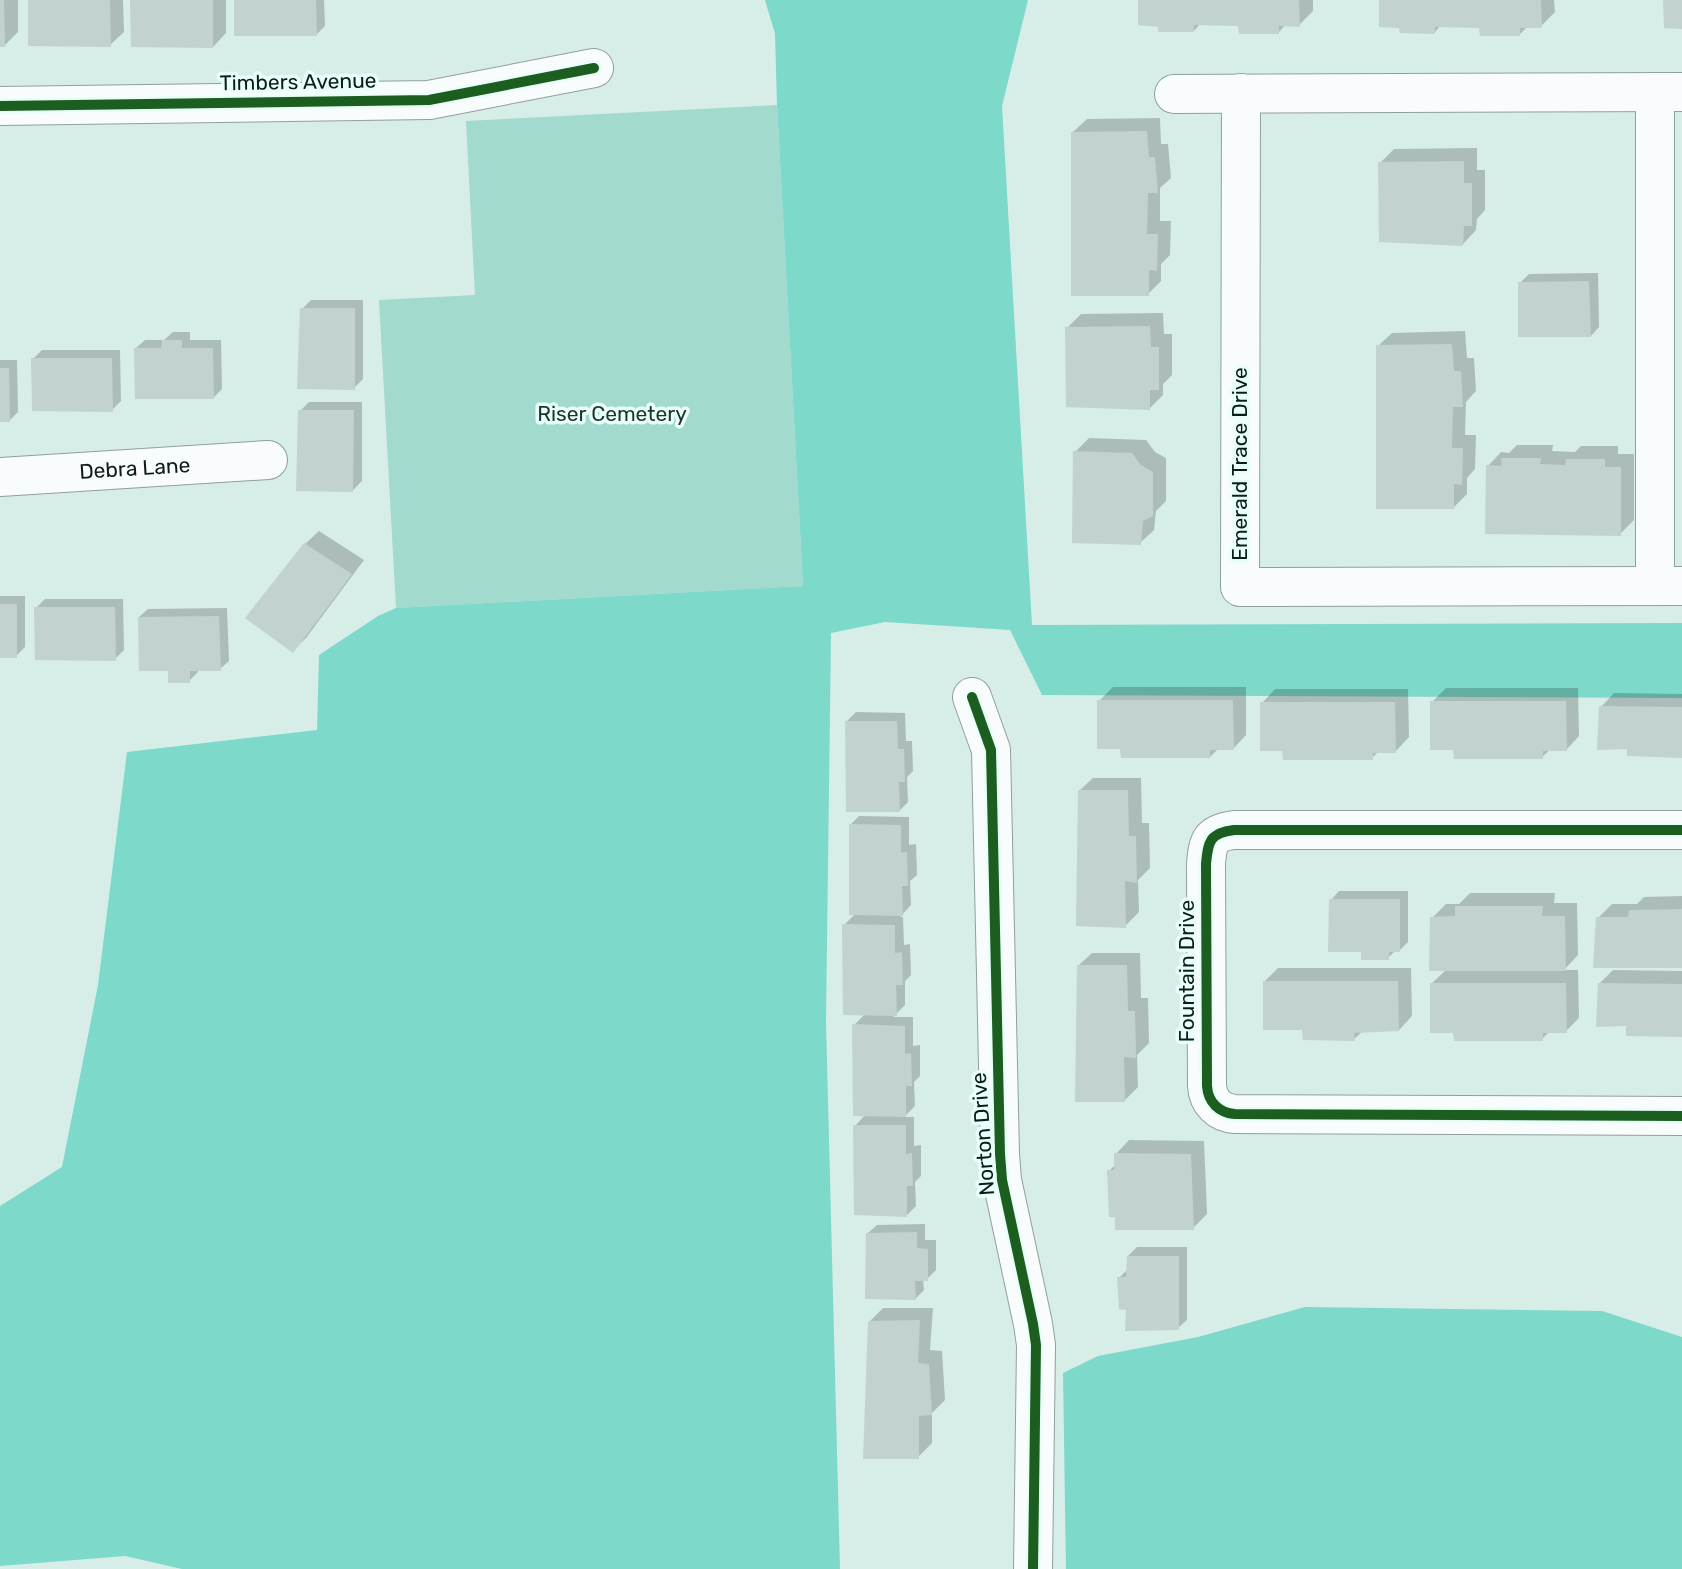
<svg xmlns="http://www.w3.org/2000/svg" width="1682" height="1569" font-family="Rubik,sans-serif">
<style>
.green{fill:#a2dace}
.forest{fill:#7dd9ca}
.shadow{fill:#0003}
.building{fill:#c1d2cf}
.lines{fill:none;stroke-linecap:round;stroke-linejoin:round}
.minor-casing{stroke:#90a09c;stroke-width:40}
.minor{stroke:#f9fcfc;stroke-width:38}
.cycleway-casing{stroke:#e8fef9;stroke-width:15}
.cycleway{stroke:#1b5e20;stroke-width:10}
.labels{text-anchor:middle;stroke-width:7;stroke-linejoin:round;paint-order:stroke}
.street-label{font-size:21px;fill:#0d1c19;stroke:#e8fef9}
.park-label{font-size:21px;fill:#1c332e;stroke:#e8fef9}
</style>
<rect width="100%" height="100%" fill="#d7ede8"/>
<path class="green" d="M777,105L803,586L396,608L379,300L475,295L466,121Z"/>
<g class="forest">
<path d="M765,0H1028L1002,106L1032,625L1682,623V698L1042,695L1010,630L885,622L831,633L826,1022L840,1569H182L125,1556L0,1566V1206L62,1167L98,985L127,752L317,730L319,655L378,616L396,608L803,586L777,105L775,34Z"/>
<path d="M1305,1307L1602,1311L1682,1337V1569H1066L1063,1373L1098,1356L1198,1337Z"/>
</g>
<g class="shadow">
<path d="M0,0H18V32L5,45H0Z"/>
<path d="M30,0H123L124,32L110,45Z"/>
<path d="M132,0H226V33L213,47Z"/>
<path d="M236,0H324L325,26L316,35Z"/>
<path d="M1139,0H1313V11L1299,25L1286,24L1279,32L1240,24H1200L1194,31L1160,25Z"/>
<path d="M1380,0H1554L1555,12L1541,26H1528L1520,34L1481,26L1441,25L1435,32L1401,26Z"/>
<path d="M1160,118L1161,144H1168L1171,178L1160,188V221H1171L1170,255L1161,264V281L1148,294L1073,132L1087,119Z"/>
<path d="M1477,148V170H1485V210L1477,219L1476,230L1463,244L1380,163L1394,149Z"/>
<path d="M1598,273L1599,327L1591,336L1520,283L1529,274Z"/>
<path d="M311,300H363V379L354,388L302,309Z"/>
<path d="M1163,313L1164,334H1172V375L1163,384V395L1150,408L1067,328L1081,314Z"/>
<path d="M1465,331L1467,358H1474L1476,391L1466,402L1465,435H1476L1475,469L1467,478V494L1453,508L1378,346L1392,333Z"/>
<path d="M173,332H190V340H221L222,389L213,398L136,348L145,340H164Z"/>
<path d="M42,350H120L121,401L112,410L33,359Z"/>
<path d="M0,360H17L18,412L9,421L0,420Z"/>
<path d="M309,402H362V481L353,490L300,411Z"/>
<path d="M1089,438L1146,440L1155,452L1166,458V501L1156,511L1154,530L1140,543L1075,452Z"/>
<path d="M1517,445H1553L1552,451L1575,452L1581,446H1618V454H1634V520L1620,534L1488,466L1501,452L1509,453Z"/>
<path d="M319,531L364,560L306,638L292,651L305,544Z"/>
<path d="M0,596H25V647L16,656H0Z"/>
<path d="M45,599H123L124,650L115,659L36,608Z"/>
<path d="M227,608L229,661L220,669H198V672L189,681L169,669L139,617L148,609Z"/>
<path d="M1113,687H1246V735L1233,749H1218L1210,757L1121,747L1099,701Z"/>
<path d="M1446,688H1578L1579,736L1566,750H1550L1542,757L1454,749L1432,702Z"/>
<path d="M1275,689H1408L1409,737L1396,751H1379L1372,758L1284,750L1262,703Z"/>
<path d="M1614,693L1682,694V756L1629,747L1601,707Z"/>
<path d="M856,712L905,713L906,741H912L913,771L907,777L908,802L899,811L847,721Z"/>
<path d="M1093,778H1141L1142,823H1149L1150,868L1138,880L1139,912L1125,926L1079,791Z"/>
<path d="M859,816L909,817V845L916,844L917,875L910,881L911,905L900,917H903L904,945L910,944L911,975L905,981V1005L893,1017H913V1046L920,1045V1076L914,1082L915,1106L904,1117H914V1146L921,1145V1176L915,1182L916,1206L907,1215L855,1126L866,1114L854,1025L866,1013L844,925L856,913L850,825Z"/>
<path d="M1339,891H1408V942L1400,950H1396L1388,958L1363,950L1331,900Z"/>
<path d="M1470,893H1555L1554,903H1577L1578,955L1564,970H1578L1579,1018L1566,1031H1550L1542,1039L1454,1031L1432,983L1447,969L1432,918L1446,904H1459Z"/>
<path d="M1682,896V967L1598,918L1612,904H1637L1644,897Z"/>
<path d="M1092,953H1140L1141,998H1148L1149,1043L1137,1055L1138,1087L1124,1101L1078,966Z"/>
<path d="M1278,968H1411L1412,1016L1399,1030L1363,1031L1354,1039L1303,1028L1264,982Z"/>
<path d="M1613,970L1682,971V1035L1628,1024L1599,984Z"/>
<path d="M1129,1140L1204,1141L1207,1214L1193,1228L1109,1171L1116,1164V1154Z"/>
<path d="M925,1224V1240H936V1270L927,1279H923L924,1290L915,1299L868,1233L877,1225Z"/>
<path d="M1137,1247H1187V1320L1178,1328L1127,1308L1119,1278L1128,1269V1256Z"/>
<path d="M883,1308H933L930,1350L942,1351L945,1400L932,1413V1443L918,1457L869,1322Z"/>
</g>
<g class="building">
<path d="M0,0H4L5,47H0Z"/>
<path d="M28,0H110L111,47L28,46Z"/>
<path d="M130,0H213V48L131,47Z"/>
<path d="M234,0H316L317,36H234Z"/>
<path d="M1138,0H1299L1300,27L1279,26V34H1239L1238,26L1194,25V32H1158V27L1138,25Z"/>
<path d="M1379,0H1541L1542,28H1520V36H1480L1479,28L1435,27V34L1400,33L1399,28L1379,27Z"/>
<path d="M1663,0H1682V29L1664,28Z"/>
<path d="M1147,131L1149,157H1155L1158,193H1148L1147,234H1158L1157,271L1149,270V296H1071V132Z"/>
<path d="M1464,161V183H1472V226H1464L1463,246L1379,242L1378,162Z"/>
<path d="M1589,281L1591,337H1518V282Z"/>
<path d="M300,308H355V390L297,389Z"/>
<path d="M1150,326L1151,347H1159V390H1150V410L1066,407L1065,327Z"/>
<path d="M162,340H182V348H213L214,399H135L134,348H161Z"/>
<path d="M1452,344L1454,371H1461L1463,407H1453L1452,448H1463L1462,485L1454,484V509H1376V345Z"/>
<path d="M31,358H112L113,412L32,411Z"/>
<path d="M0,368H9L10,422H0Z"/>
<path d="M298,410H354L353,492L296,491Z"/>
<path d="M1073,451L1132,453L1141,465L1153,472V516L1143,521L1141,545L1072,543Z"/>
<path d="M1501,458H1541L1540,464L1565,465L1566,459H1605V467H1621V536L1485,534L1486,465L1502,466Z"/>
<path d="M304,543L352,574L293,653L245,618Z"/>
<rect x="0" y="604" width="17" height="54"/>
<path d="M34,607H115L116,661L35,660Z"/>
<path d="M219,616L221,671H190V683H168V671H139L138,617Z"/>
<path d="M1097,700H1233L1234,750H1210V758H1121L1120,749H1097Z"/>
<path d="M1430,701H1566L1567,751H1543V759H1454L1453,750H1430Z"/>
<path d="M1260,702H1395L1396,753H1373V760H1283L1282,751H1260Z"/>
<path d="M1599,706L1682,707V758L1627,756V749L1597,750Z"/>
<path d="M845,721H897L898,749H904L905,782H899L900,812H846Z"/>
<path d="M1078,790H1128L1129,836H1136L1137,883L1125,881L1126,928L1076,926Z"/>
<path d="M849,824L901,825V853L907,852L908,886H902L903,916L849,915Z"/>
<path d="M1329,899H1400V952H1389V960H1361V952H1328Z"/>
<path d="M1455,906H1543L1542,916H1565L1566,971H1429L1430,917L1455,916Z"/>
<path d="M1682,909V968H1593L1596,917H1628L1629,910Z"/>
<path d="M842,924L895,925V953L902,952L903,985H896L897,1016L843,1015Z"/>
<path d="M1077,965H1127L1128,1011H1135L1136,1058L1124,1057L1125,1102H1075Z"/>
<path d="M1263,981H1398L1399,1031L1354,1033L1355,1041L1303,1040L1302,1030H1263Z"/>
<path d="M1430,983H1566L1567,1033H1543V1041H1454L1453,1033H1430Z"/>
<path d="M1598,983L1682,984V1037L1626,1036V1026L1596,1027Z"/>
<path d="M852,1024L905,1026V1054L911,1053L912,1086H906V1117L853,1116Z"/>
<path d="M853,1125H906V1154L912,1153L913,1186H907V1217L854,1215Z"/>
<path d="M1114,1153L1191,1154L1194,1230H1115V1217H1109L1107,1170H1114Z"/>
<path d="M917,1232V1248L928,1249V1281H915L916,1300L865,1299L866,1233Z"/>
<path d="M1127,1256H1179V1330L1125,1331L1126,1310L1119,1309L1117,1277H1126Z"/>
<path d="M920,1320L918,1363L929,1364L932,1415L919,1416V1459H863L868,1321Z"/>
</g>
<g class="lines">
<g class="minor-casing">
<g id="minor">
<path d="M1241,93L1240,587L1682,586"/>
<path d="M1174,94L1682,92"/>
<path d="M0,106L429,100L594,68"/>
<path id="s1" d="M0,477L268,460"/>
<path d="M1655,586V92"/>
<path d="M972,697L991,750L1000,1154L1002,1180L1033,1324L1036,1345L1033,1569"/>
<path d="M1682,830H1234C1210,833 1208,841 1206,864L1207,1086C1208,1102 1219,1113 1235,1114L1682,1116"/>
</g>
</g>
<use href="#minor" class="minor"/>
<g class="cycleway-casing">
<g id="cycleway">
<path d="M0,106L429,100L594,68"/>
<path d="M972,697L991,750L1000,1154L1002,1180L1033,1324L1036,1345L1033,1569"/>
<path d="M1682,830H1234C1210,833 1208,841 1206,864L1207,1086C1208,1102 1219,1113 1235,1114L1682,1116"/>
</g>
</g>
<use href="#cycleway" class="cycleway"/>
</g>
<g class="labels">
<g class="street-label">
<text transform="translate(298 82) rotate(-1)" y="7">Timbers Avenue</text>
<text transform="translate(1240 464) rotate(-90)" y="7">Emerald Trace Drive</text>
<text dy="7" stroke="none"><textPath href="#s1" startOffset="135">Debra Lane</textPath></text>
<text transform="translate(1187 971) rotate(-90)" y="7">Fountain Drive</text>
<text transform="translate(983 1134) rotate(-94)" y="7">Norton Drive</text>
</g>
<g class="park-label">
<text x="612" y="421">Riser Cemetery</text>
</g>
</g>
</svg>
